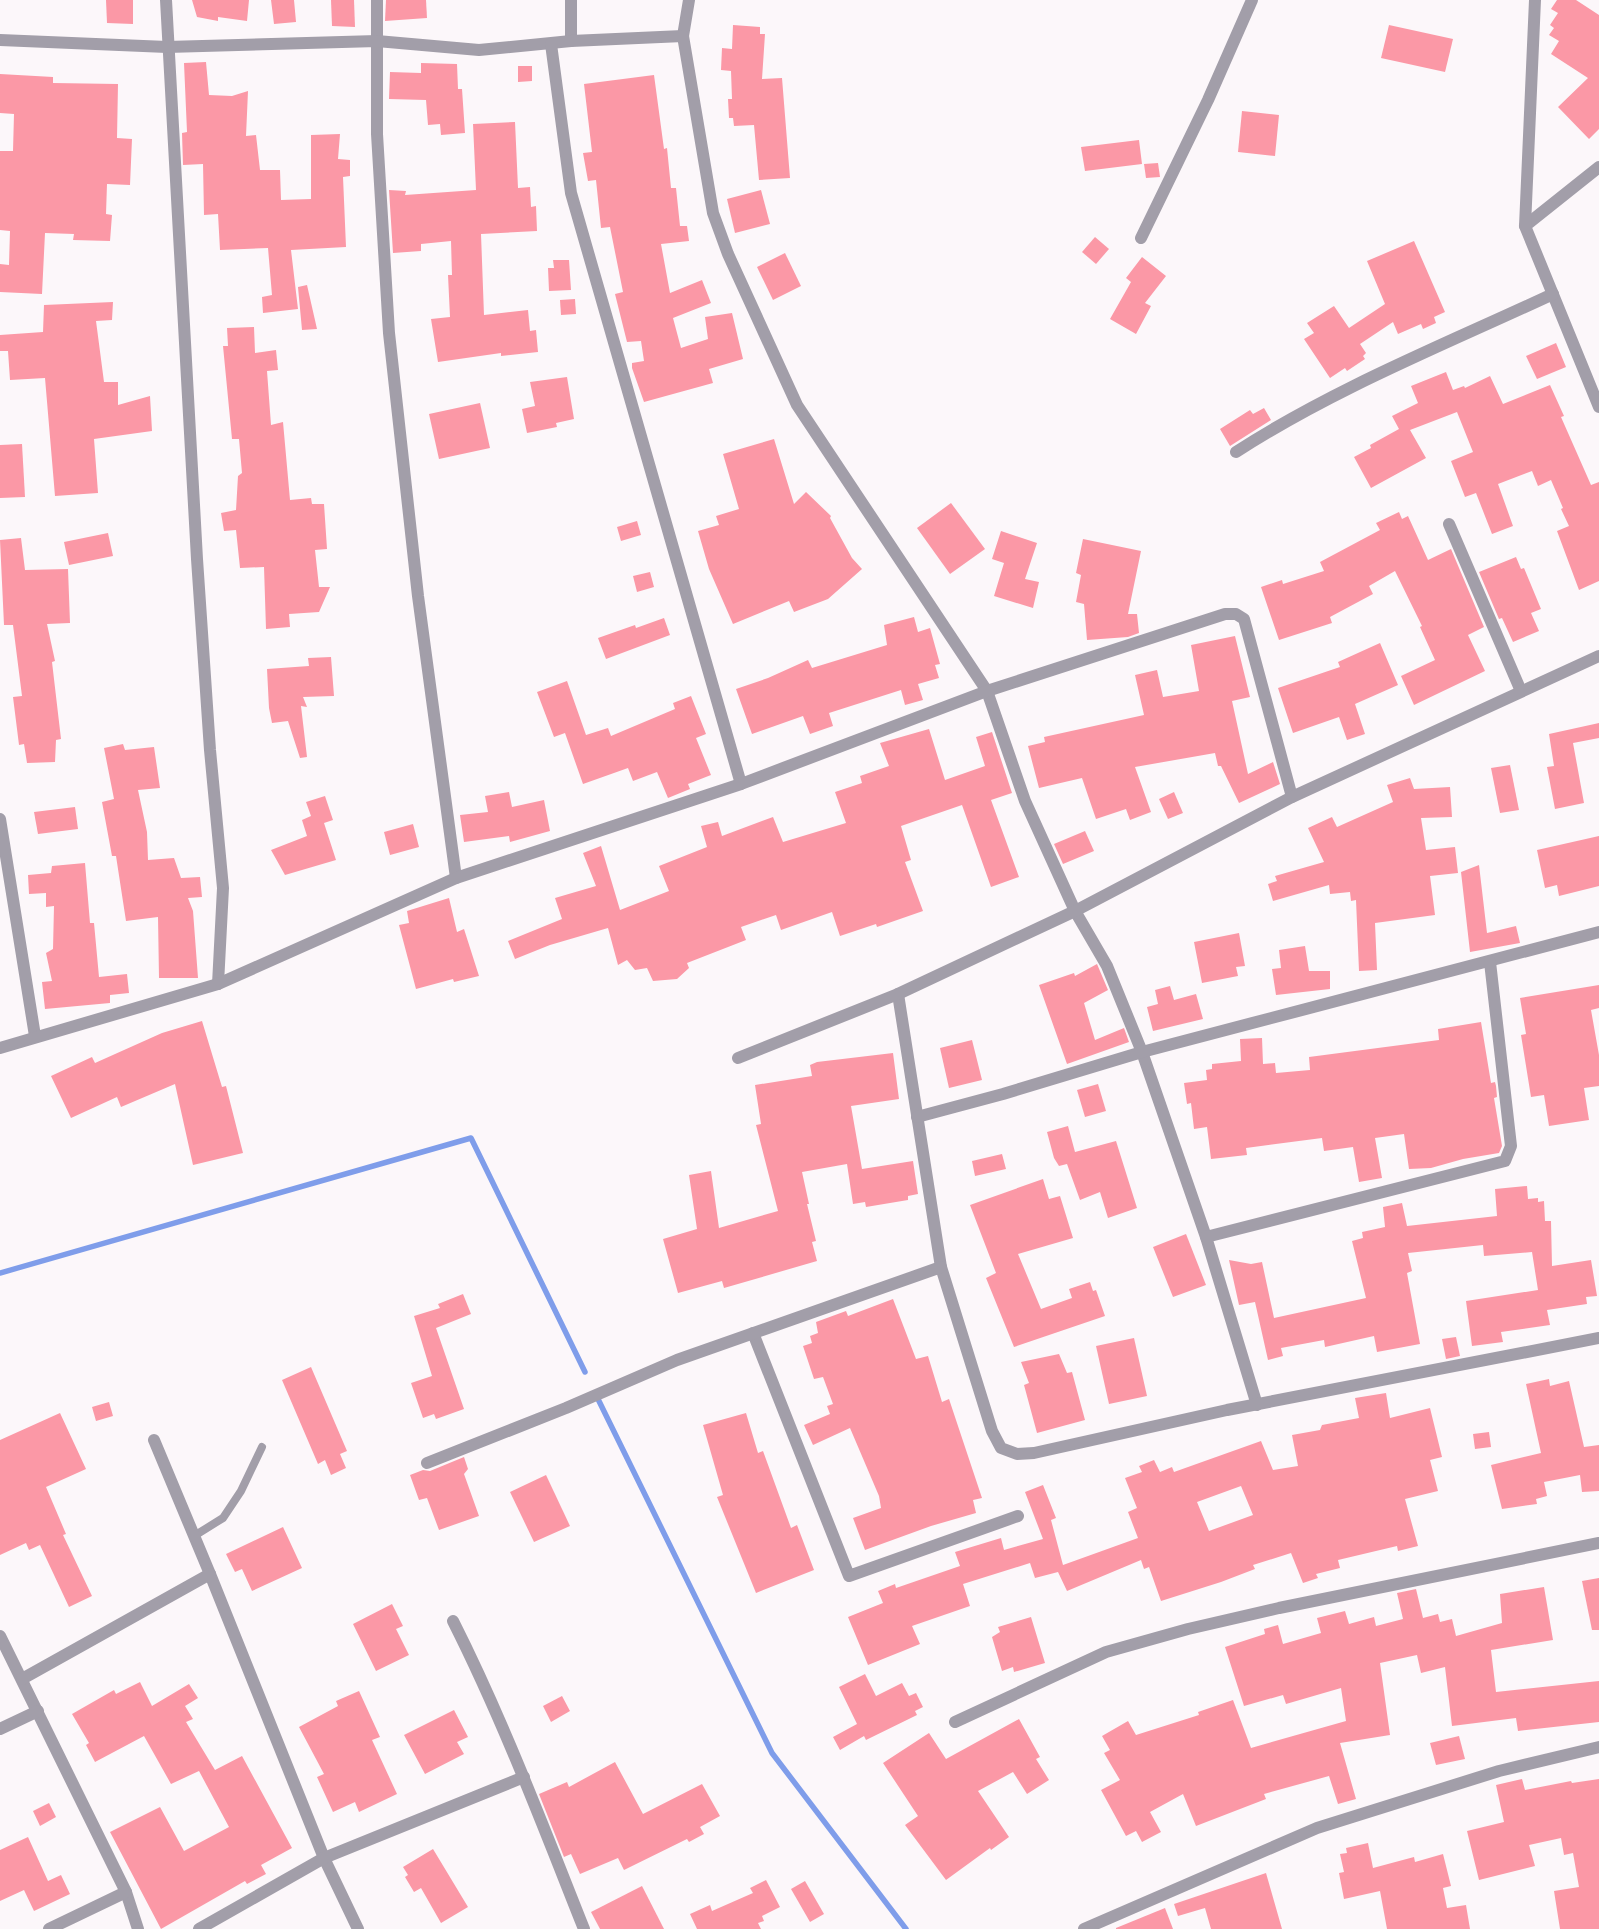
<svg xmlns="http://www.w3.org/2000/svg" width="1599" height="1929" font-family="'Fira Sans Condensed',sans-serif">
<style>
.lines{fill:none;stroke-linecap:round;stroke-linejoin:round}
.stream{stroke:#7f9dea;stroke-width:5.5}
.building{fill:#fb98a6;fill-rule:evenodd}
.lane{stroke:#a29ea9;stroke-width:8}
.street{stroke:#a29ea9;stroke-width:12}
</style>
<rect width="100%" height="100%" fill="#fcf7fa"/>
<g class="lines">
<g class="stream">
<path d="M0,1273L471,1138L585,1372"/>
<path d="M597,1397L772,1753L906,1929"/>
</g>
</g>
<g class="building">
<path d="M106,0H133V24L107,23Z"/>
<path d="M192,0H249L247,21L218,17V21L197,17Z"/>
<path d="M271,0H294L296,22L274,24Z"/>
<path d="M331,0H354L355,27L332,26Z"/>
<path d="M386,0H426L427,18L385,21Z"/>
<path d="M1557,0H1576L1599,15V129L1589,139L1558,107L1588,78L1551,54L1559,41L1549,35L1554,28L1550,25L1558,13L1551,9Z"/>
<path d="M733,25L760,27V34H765L762,79L782,78L790,178L759,180L754,125L734,126L733,118H729L728,99H732L731,71L721,70L722,48L732,49Z"/>
<path d="M1389,25L1453,39L1445,72L1381,58Z"/>
<path d="M206,62L209,95L232,96L248,91L246,136L256,135L260,170H280L281,200L311,199V135L340,134L338,159L350,160V176L343,177L346,247L291,250L298,309L263,313L262,297L272,295L268,248L220,250L218,214L204,215L203,164L183,165L182,133L187,132L184,63Z"/>
<path d="M421,63L457,64L458,89H462L465,133L441,135L440,124L428,125L426,100L389,99L390,72L421,73Z"/>
<path d="M518,66H532V81L518,82Z"/>
<path d="M0,74L53,77V83L118,84L117,138L132,139L130,185L107,184L106,214L112,215L110,241L73,240L74,234L45,233L42,294L0,292V264L9,265L10,231L0,230V151H13L14,114L0,113Z"/>
<path d="M654,75L664,149L667,148L671,188H676L680,226H687L689,241L661,244L670,293L702,280L711,303L673,318L681,348L708,339L705,317L732,313L743,359L709,369L713,383L644,402L632,368V363L644,361L641,341L627,342L615,294L623,292L610,227L601,228L596,180L588,181L583,153L592,152L584,84Z"/>
<path d="M1242,111L1279,115L1275,156L1238,152Z"/>
<path d="M515,122L518,188L530,187L531,207L536,206L537,231L481,234L484,315L528,310L530,331L536,330L538,352L501,356V353L438,362L431,319L450,317L448,275H452L451,241L421,244V251L393,253L389,190L406,191L405,195L476,190L473,124Z"/>
<path d="M1139,140L1142,164L1085,171L1081,147Z"/>
<path d="M1158,163L1160,177L1146,178L1144,164Z"/>
<path d="M761,190L770,224L735,233L727,199Z"/>
<path d="M1095,237L1109,249L1096,264L1082,252Z"/>
<path d="M1414,241L1445,312L1434,317L1436,323L1423,329L1421,324L1398,334L1393,322L1360,344L1366,353L1363,356L1365,359L1347,371L1345,368L1330,378L1304,339L1314,333L1307,323L1334,306L1349,328L1385,304L1367,261Z"/>
<path d="M785,253L801,286L773,300L757,267Z"/>
<path d="M1142,257L1166,276L1145,303L1151,306L1136,334L1110,319L1131,282L1126,278Z"/>
<path d="M553,260H569L571,290L549,291L548,268H554Z"/>
<path d="M307,285L317,329L302,330L298,287Z"/>
<path d="M575,299L576,314L561,315L560,300Z"/>
<path d="M113,302L112,320L96,321L104,382H118V405L150,396L152,431L94,439L98,493L55,496L45,378L10,380L8,351H0V335L43,332L44,305Z"/>
<path d="M254,327L255,353L276,350L278,370L267,371L271,425L283,422L290,500L311,498L312,504H324L327,549L315,550L319,587H330L319,612L289,614L290,627L266,629L264,567L240,568L236,530L224,531L221,513L236,510L238,476L242,473L239,439H232L223,346H228L227,328Z"/>
<path d="M1556,343L1566,367L1537,379L1526,356Z"/>
<path d="M1446,372L1453,390L1464,386L1465,388L1490,376L1503,404L1550,385L1564,416L1561,417L1591,485L1599,482V581L1579,590L1557,531L1569,526L1561,509L1563,508L1551,480L1538,486L1532,471L1498,484L1513,526L1492,534L1476,493L1465,497L1451,461L1473,452L1457,412L1410,430L1426,458L1371,488L1354,457L1371,448L1370,445L1399,429L1392,416L1418,403L1411,386Z"/>
<path d="M567,377L574,419L556,423L557,427L527,433L522,409L535,406L530,382Z"/>
<path d="M480,403L490,448L439,459L429,414Z"/>
<path d="M1264,408L1271,420L1230,446L1220,429L1250,410L1253,414Z"/>
<path d="M774,439L794,504L806,492L831,516L830,518L852,558L862,569L828,599L794,612L789,601L733,624L709,569L698,531L719,525L716,516L739,509L723,454Z"/>
<path d="M22,444L25,497L0,498V445Z"/>
<path d="M951,503L985,549L950,574L917,528Z"/>
<path d="M1399,512L1402,519L1408,516L1428,560L1451,549L1484,627L1468,635L1485,671L1414,705L1401,676L1435,660L1420,627L1422,626L1395,571L1369,586L1373,594L1330,617L1332,623L1279,640L1261,587L1282,580L1283,584L1324,571L1320,562L1380,530L1376,523Z"/>
<path d="M637,521L641,535L621,541L617,527Z"/>
<path d="M1001,531L1037,543L1025,579L1039,582L1033,608L994,596L1004,563L992,559Z"/>
<path d="M108,533L113,556L69,565L64,542Z"/>
<path d="M21,538L25,570L68,569L70,623L47,624L55,661L52,662L61,739L56,740L55,762L27,763L24,744L19,745L13,697L22,696L13,625H4L0,540Z"/>
<path d="M1083,539L1141,551L1128,614H1137L1139,633L1128,637L1087,640L1084,604L1076,602L1081,575L1076,573Z"/>
<path d="M1516,557L1521,569L1524,568L1541,609L1531,613L1539,631L1513,642L1502,618L1499,619L1479,572Z"/>
<path d="M650,572L654,587L637,592L633,576Z"/>
<path d="M914,617L918,632L930,628L940,664L935,665L939,678L918,684L923,700L905,705L901,690L829,713L833,726L810,734L803,716L752,734L736,689L768,678L808,660L812,668L887,645L884,625Z"/>
<path d="M664,618L670,635L606,659L598,638L635,625L636,628Z"/>
<path d="M1235,636L1250,697L1232,701L1248,774L1273,762L1280,784L1239,803L1221,766H1218L1215,753L1135,767L1151,812L1130,820L1126,809L1096,819L1082,778L1039,788L1028,746L1045,742L1044,737L1144,715L1135,675L1157,670L1163,697L1199,691L1191,645Z"/>
<path d="M1380,643L1398,685L1355,704L1365,734L1347,740L1339,717L1293,733L1278,688L1340,667L1338,662Z"/>
<path d="M331,657L334,696L303,697L307,707L301,706L307,757L300,758L288,721L272,723L269,708L267,669L309,666L308,658Z"/>
<path d="M567,681L586,735L608,728L611,736L675,709L673,703L691,696L706,734L696,738L711,775L688,784L690,789L668,798L657,772L633,781L628,768L583,784L565,733L554,737L537,692Z"/>
<path d="M1599,723V738L1573,743L1584,803L1555,809L1547,767L1554,766L1549,734Z"/>
<path d="M929,729L945,780L985,766L976,737L992,732L1012,793L991,800L1019,877L991,887L962,805L901,826L911,860L905,862L923,911L877,927L876,924L840,936L832,912L781,930L776,915L741,927L746,940L687,963L689,968L677,979L653,981L647,968L635,970L627,960L618,965L608,928L550,945L515,959L508,941L562,919L555,898L596,886L583,853L601,846L620,910L669,891L659,866L707,847L701,826L718,822L722,836L773,817L783,842L846,823L835,792L862,783L860,776L889,766L880,743Z"/>
<path d="M123,744L125,750L154,747L160,788L138,790L147,832L148,860L174,858L181,878L200,877L202,897L188,898L193,911L198,978H159L158,917L126,921L116,856H112L102,802L114,799L104,748Z"/>
<path d="M1510,765L1519,810L1500,813L1491,768Z"/>
<path d="M1410,778L1414,789L1450,787L1452,817L1421,818L1426,850L1455,847L1458,873L1430,876L1435,915L1375,923L1377,970L1359,971L1356,900L1351,901L1350,892L1330,894L1329,885L1273,901L1268,884L1277,881L1275,876L1324,862L1308,828L1332,817L1337,827L1393,802L1387,785Z"/>
<path d="M509,792L512,807L544,800L550,831L510,842L509,836L464,842L460,815L488,812L485,796Z"/>
<path d="M1174,792L1183,813L1168,819L1159,799Z"/>
<path d="M325,796L333,820L324,823L336,860L285,875L271,850L307,836L302,820L311,816L306,802Z"/>
<path d="M75,807L78,829L38,834L34,812Z"/>
<path d="M413,824L419,847L390,855L384,832Z"/>
<path d="M1085,831L1094,851L1063,864L1054,844Z"/>
<path d="M1599,836V886L1559,896L1557,885L1545,888L1537,850Z"/>
<path d="M85,863L90,923H94L99,977L127,974L129,993L110,995V1003L45,1009L42,982L52,981L46,953L53,949L54,906L46,907V893L29,894L28,875L51,873L52,866Z"/>
<path d="M1479,865L1487,933L1516,926L1520,943L1470,952L1461,872Z"/>
<path d="M449,898L457,932L464,929L479,976L454,982L453,979L416,989L399,925L409,923L407,911Z"/>
<path d="M1239,933L1245,966L1236,967L1238,976L1202,983L1194,942Z"/>
<path d="M1305,946L1309,971H1330V989L1276,995L1272,969L1281,968L1279,950Z"/>
<path d="M1097,964L1108,990L1084,1003L1095,1040L1124,1028L1129,1042L1067,1064L1039,985L1074,973L1075,976Z"/>
<path d="M1599,985V1008L1591,1010L1599,1055V1086L1584,1088L1589,1120L1549,1126L1544,1095L1531,1097L1521,1035L1526,1034L1520,998Z"/>
<path d="M1170,986L1174,1000L1196,994L1203,1019L1153,1031L1147,1007L1158,1004L1155,990Z"/>
<path d="M202,1021L222,1087L226,1086L243,1153L193,1165L175,1084L121,1107L117,1097L71,1118L51,1076L92,1057L95,1063L162,1033Z"/>
<path d="M1481,1022L1491,1083L1495,1082L1496,1086L1497,1097L1494,1098L1502,1146L1499,1153L1463,1159L1431,1168L1409,1169L1404,1134L1375,1138L1382,1178L1359,1182L1353,1147L1324,1151L1322,1138L1246,1148L1247,1155L1211,1159L1207,1127L1194,1129L1191,1103L1187,1104L1184,1083L1207,1080L1206,1070L1212,1069V1064L1241,1061L1240,1039L1262,1038L1263,1064L1275,1063L1276,1073L1310,1070L1309,1057L1439,1040L1438,1029Z"/>
<path d="M972,1040L982,1080L949,1088L940,1048Z"/>
<path d="M893,1053L899,1099L851,1106L862,1169L913,1161L918,1194L908,1196V1200L866,1207L865,1202L853,1204L847,1164L802,1172L809,1204H807L816,1241L812,1242L817,1261L724,1288L722,1281L678,1293L663,1239L697,1229L689,1175L711,1171L719,1228L778,1211L756,1125L761,1124L755,1085L812,1076L810,1065L817,1062Z"/>
<path d="M1098,1084L1106,1111L1085,1117L1077,1090Z"/>
<path d="M1068,1126L1075,1152L1116,1141L1137,1208L1108,1218L1100,1192L1080,1200L1067,1164L1059,1166L1054,1158L1047,1132Z"/>
<path d="M1002,1154L1006,1169L975,1176L972,1161Z"/>
<path d="M1043,1179L1049,1199L1060,1196L1073,1238L1018,1254L1041,1309L1072,1298L1069,1289L1090,1282L1093,1291L1096,1290L1105,1316L1014,1347L986,1278L996,1273L970,1205Z"/>
<path d="M1527,1186L1528,1199L1538,1198V1202L1544,1201L1545,1221H1551L1552,1266L1591,1260L1597,1296L1586,1297L1587,1304L1547,1310L1550,1325L1501,1332L1503,1342L1472,1346L1466,1301L1538,1290L1532,1252L1484,1256L1483,1245L1408,1253L1412,1271L1407,1273L1420,1344L1377,1352L1374,1336L1325,1347L1324,1340L1281,1348L1283,1356L1268,1360L1255,1302L1239,1305L1229,1260L1251,1264L1262,1262L1274,1318L1366,1298L1352,1241L1363,1238L1362,1232L1385,1227L1383,1207L1402,1203L1407,1226L1497,1216L1495,1189Z"/>
<path d="M1186,1234L1206,1285L1173,1297L1153,1247Z"/>
<path d="M463,1294L471,1314L436,1328L464,1409L436,1419L434,1414L423,1418L411,1383L432,1376L414,1316L440,1308L438,1304Z"/>
<path d="M893,1299L916,1359L928,1356L942,1402L949,1399L982,1498L973,1500L976,1513L931,1526L865,1550L853,1518L881,1508L879,1496L850,1428L813,1445L804,1425L830,1414L827,1406L833,1404L823,1377L814,1379L803,1346L812,1343L810,1336L818,1333L816,1322L846,1311L848,1316Z"/>
<path d="M1456,1337L1460,1356L1446,1359L1442,1339Z"/>
<path d="M1134,1338L1147,1396L1109,1404L1096,1346Z"/>
<path d="M1059,1354L1067,1373L1072,1372L1085,1420L1037,1433L1024,1385L1029,1383L1021,1362Z"/>
<path d="M311,1367L347,1451L340,1454L346,1468L331,1475L325,1460L318,1464L282,1380Z"/>
<path d="M1549,1379L1550,1386L1569,1381L1584,1447L1599,1445V1491L1582,1492L1580,1475L1544,1482L1547,1496L1536,1499L1537,1504L1502,1509L1491,1465L1541,1453L1526,1384Z"/>
<path d="M1386,1393L1390,1418L1430,1408L1442,1457L1430,1460L1438,1491L1405,1499L1418,1546L1398,1551L1397,1546L1338,1560L1340,1568L1316,1574L1318,1578L1303,1583L1291,1553L1253,1565L1255,1569L1221,1582L1161,1601L1149,1567L1144,1569L1141,1560L1067,1591L1058,1572L1035,1578L1030,1563L963,1584L970,1606L912,1626L920,1644L868,1665L848,1617L883,1603L878,1591L895,1584L896,1588L960,1566L955,1552L1001,1538L1004,1550L1043,1539L1025,1492L1043,1485L1056,1518L1051,1520L1063,1565L1138,1538L1128,1512L1137,1508L1125,1478L1142,1472L1139,1466L1154,1460L1160,1472L1172,1467L1174,1472L1261,1441L1273,1470L1298,1466L1292,1435L1320,1430L1322,1425L1359,1418L1355,1398ZM1241,1486L1253,1515L1209,1531L1197,1502Z"/>
<path d="M109,1402L113,1416L96,1421L92,1407Z"/>
<path d="M60,1413L86,1469L46,1487L66,1534L63,1535L92,1596L69,1607L40,1545L29,1550L26,1543L0,1555V1440Z"/>
<path d="M746,1413L758,1453L763,1451L791,1528L797,1525L814,1570L756,1593L717,1497L723,1495L703,1425Z"/>
<path d="M1489,1432L1491,1447L1475,1449L1473,1434Z"/>
<path d="M464,1457L468,1469L464,1474L479,1516L439,1530L427,1498L419,1500L410,1475L423,1470L430,1471Z"/>
<path d="M546,1475L570,1526L534,1542L510,1492Z"/>
<path d="M283,1527L302,1568L252,1591L242,1569L235,1572L226,1554Z"/>
<path d="M1599,1578V1630H1592L1582,1581Z"/>
<path d="M1544,1587L1553,1640L1491,1650L1496,1692L1599,1681V1722L1518,1731L1516,1718L1452,1726L1445,1667L1421,1673L1417,1655L1380,1663L1390,1735L1340,1743L1356,1799L1338,1804L1329,1776L1264,1794L1266,1799L1196,1826L1183,1794L1150,1812L1161,1832L1142,1842L1136,1831L1126,1836L1101,1790L1120,1780L1104,1753L1110,1750L1102,1736L1128,1721L1136,1735L1199,1715L1198,1712L1233,1700L1251,1748L1346,1721L1341,1688L1286,1704L1283,1695L1244,1706L1225,1647L1265,1634L1264,1629L1278,1625L1283,1644L1321,1633L1317,1618L1345,1611L1349,1624L1374,1617L1376,1626L1403,1619L1397,1593L1416,1589L1423,1618L1438,1614L1440,1622L1452,1619L1456,1636L1502,1623L1500,1594Z"/>
<path d="M392,1604L403,1626L396,1629L409,1655L376,1671L353,1624Z"/>
<path d="M1031,1617L1045,1663L1014,1672L1013,1667L1002,1671L992,1637L1000,1632L998,1627Z"/>
<path d="M865,1674L876,1696L902,1683L909,1696L916,1693L923,1707L915,1711L917,1715L866,1740L864,1736L840,1750L833,1737L857,1724L839,1687Z"/>
<path d="M140,1682L152,1706L189,1684L198,1698L185,1706L193,1719L186,1722L215,1770L242,1756L292,1848L261,1865L266,1874L247,1884L245,1881L161,1929L110,1832L160,1807L184,1851L229,1827L199,1771L171,1784L144,1736L95,1762L86,1745L89,1743L72,1714L114,1690L116,1694Z"/>
<path d="M359,1691L380,1737L372,1740L397,1794L359,1812L355,1802L333,1812L317,1777L324,1774L299,1727L338,1706L336,1701Z"/>
<path d="M562,1696L570,1711L551,1722L543,1706Z"/>
<path d="M454,1710L468,1737L457,1742L464,1754L425,1774L404,1735Z"/>
<path d="M1019,1719L1040,1757L1036,1759L1049,1780L1027,1794L1013,1772L978,1791L1009,1837L991,1850L990,1848L946,1880L905,1825L918,1816L883,1763L929,1733L946,1759Z"/>
<path d="M1459,1736L1465,1759L1436,1765L1430,1743Z"/>
<path d="M615,1762L643,1814L702,1784L720,1816L700,1827L704,1834L689,1842L687,1839L624,1870L618,1858L580,1874L571,1854L564,1857L539,1794L567,1782L569,1787Z"/>
<path d="M1522,1779L1525,1790L1571,1781L1572,1783L1599,1779V1929H1560L1554,1891L1579,1887L1573,1853L1564,1855L1561,1838L1529,1845L1535,1866L1479,1880L1467,1831L1504,1822L1496,1785Z"/>
<path d="M49,1803L56,1817L40,1826L33,1811Z"/>
<path d="M28,1837L48,1881L61,1875L70,1894L34,1911L24,1890L0,1901V1850Z"/>
<path d="M1368,1843L1373,1868L1414,1857L1415,1862L1443,1854L1451,1886L1443,1888L1447,1908L1466,1905L1470,1929H1387L1380,1891L1344,1899L1339,1873L1344,1872L1340,1854L1347,1853L1346,1848Z"/>
<path d="M433,1849L468,1907L441,1923L421,1888L414,1892L405,1877L408,1875L403,1867Z"/>
<path d="M1266,1873L1282,1929H1211L1205,1908L1178,1916L1174,1904Z"/>
<path d="M766,1880L780,1907L762,1916L764,1921L758,1923L761,1929H697L690,1914L710,1905L712,1911L753,1893L750,1888Z"/>
<path d="M805,1881L824,1914L810,1922L791,1889Z"/>
<path d="M642,1886L664,1929H600L591,1912Z"/>
<path d="M1165,1908L1173,1929H1116V1928Z"/>
</g>
<g class="lines">
<path class="lane" d="M194,1536L223,1518L241,1491L262,1447"/>
<g class="street">
<path d="M166,0L197,559L210,750L223,888L218,984"/>
<path d="M377,0V134L389,333L418,596L456,878"/>
<path d="M571,0V41"/>
<path d="M683,36L689,0"/>
<path d="M0,40L167,47L377,41L479,50L571,41L683,36L713,213L728,254L797,405L987,691L1025,801L1075,911L1107,966L1142,1052L1206,1237L1257,1405"/>
<path d="M551,44L571,193L741,784"/>
<path d="M1599,167L1525,226L1599,407"/>
<path d="M1525,226L1535,0"/>
<path d="M1141,238L1208,100L1252,0"/>
<path d="M1236,452C1335,388 1446,344 1553,294"/>
<path d="M1449,524L1521,691"/>
<path d="M0,819L35,1036"/>
<path d="M898,994L941,1267L992,1431L1001,1448L1017,1454L1034,1453L1227,1410L1599,1338"/>
<path d="M0,1048L218,984L456,878L741,784L987,691L1225,614H1236L1244,619L1292,797"/>
<path d="M738,1058L898,994L1075,911L1292,797L1599,656"/>
<path d="M917,1117L1003,1094L1142,1052L1599,932"/>
<path d="M1206,1237L1505,1161L1511,1146L1490,962"/>
<path d="M753,1333L849,1576L1018,1516"/>
<path d="M154,1440L210,1574"/>
<path d="M427,1463L566,1408L677,1360L941,1267"/>
<path d="M453,1621C503,1720 543,1826 584,1929"/>
<path d="M0,1636L126,1892L138,1929"/>
<path d="M22,1679L210,1574L324,1858L358,1929"/>
<path d="M955,1722L1106,1652L1188,1629L1279,1608L1599,1543"/>
<path d="M0,1729L38,1711"/>
<path d="M49,1929L126,1892"/>
<path d="M199,1929L324,1858L524,1777"/>
<path d="M1084,1929L1317,1828L1499,1771L1599,1747"/>
</g>
</g>
</svg>
